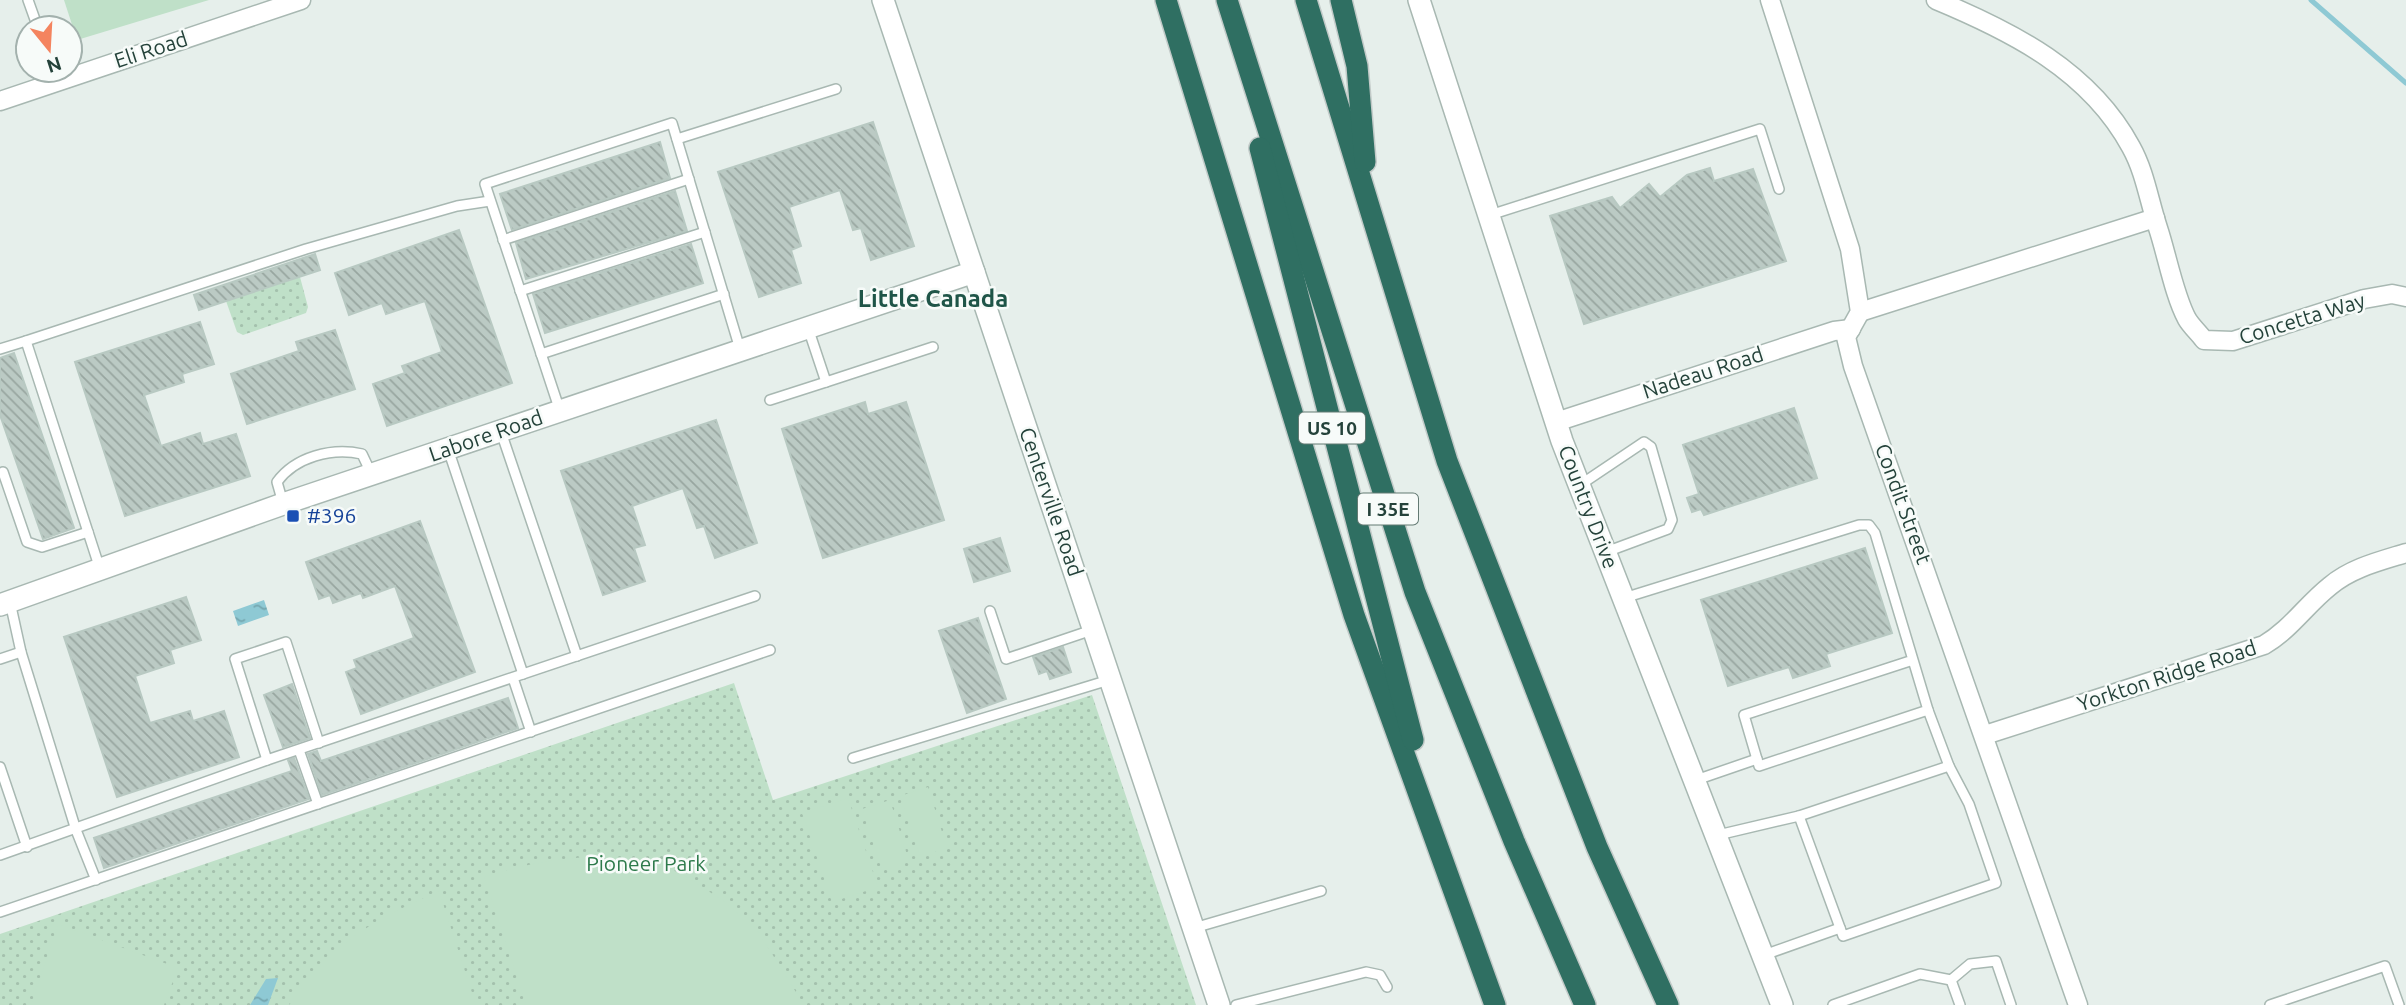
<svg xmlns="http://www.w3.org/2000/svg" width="2406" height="1005" font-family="Ubuntu,sans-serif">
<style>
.grass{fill:url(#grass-dots)}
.garden{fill:#bfe0c8}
.water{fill:url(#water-ripples)}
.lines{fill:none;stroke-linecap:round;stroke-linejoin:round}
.stream{stroke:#8ec9d4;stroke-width:5}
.building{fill:url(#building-back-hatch);stroke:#b8c9c2;stroke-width:2}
.service-casing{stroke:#a8b8b2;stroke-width:12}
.minor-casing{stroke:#a8b8b2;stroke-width:21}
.tertiary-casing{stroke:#a8b8b2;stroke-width:24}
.motorway-casing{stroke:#c2cac8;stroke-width:24}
.service{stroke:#fff;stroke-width:9}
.minor{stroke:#fff;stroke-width:18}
.tertiary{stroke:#fff;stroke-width:21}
.motorway{stroke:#2f6f62;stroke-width:21}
.transit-dot{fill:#1a4fb4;stroke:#f7fbf9;stroke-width:2.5}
.labels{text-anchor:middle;stroke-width:5;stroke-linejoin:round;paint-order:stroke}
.shield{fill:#f7fbf9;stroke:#637a73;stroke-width:2}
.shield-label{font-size:19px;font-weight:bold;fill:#24423a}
.street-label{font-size:21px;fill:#24423a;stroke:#f7fbf9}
.transit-label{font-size:21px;fill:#164399;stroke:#f7fbf9;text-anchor:start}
.park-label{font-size:21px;fill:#2d7a4b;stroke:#f7fbf9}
.quarter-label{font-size:24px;font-weight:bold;fill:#1f5548;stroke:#f7fbf9}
</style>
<defs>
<pattern id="grass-dots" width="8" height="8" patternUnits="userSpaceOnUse" patternTransform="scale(1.75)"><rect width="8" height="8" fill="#bfe0c8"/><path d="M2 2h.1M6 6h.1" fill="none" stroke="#a4c1ad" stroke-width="1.8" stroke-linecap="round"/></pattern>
<pattern id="water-ripples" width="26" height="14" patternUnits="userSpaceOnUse" patternTransform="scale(1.75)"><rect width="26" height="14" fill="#8ec9d4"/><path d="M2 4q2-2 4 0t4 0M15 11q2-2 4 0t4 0" fill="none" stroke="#74a5ad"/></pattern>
<pattern id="building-back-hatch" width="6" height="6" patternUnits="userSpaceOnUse" patternTransform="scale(1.75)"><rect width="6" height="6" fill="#bbcac4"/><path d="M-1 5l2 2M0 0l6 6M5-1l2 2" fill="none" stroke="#98a6a0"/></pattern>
</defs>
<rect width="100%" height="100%" fill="#e6efeb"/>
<g class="grass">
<path d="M300,277L308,307L306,313L243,335L237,332L226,301Z"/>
<path d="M734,683L773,800L1092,695L1196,1005H0V934Z"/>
</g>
<g class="garden">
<path d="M64,0H209L77,40Z"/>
<path d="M928,787L947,848L920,857L900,796Z"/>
<path d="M848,798L878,887L832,902L802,813Z"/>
<path d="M890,800L909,861L882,870L862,809Z"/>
<path d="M606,856L648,860L682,874L722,900L756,928L804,1005H526L484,877C525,863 563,858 606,856Z"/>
<path d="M439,891L476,1005H289C334,942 369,922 439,891Z"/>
<path d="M58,924L178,968L164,1005H31Z"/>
</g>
<g class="water">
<path d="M264,600L269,615L238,626L233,611Z"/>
<path d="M278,978L268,1005H250L266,979Z"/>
</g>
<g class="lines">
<path class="stream" d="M2311,0L2406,83"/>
</g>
<g class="building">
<path d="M873,122L914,246L871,260L861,228L853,230L840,190L789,207L801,246L791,250L801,283L759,297L718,172Z"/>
<path d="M660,142L670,178L512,230L500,194Z"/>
<path d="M1710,168L1714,181L1753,169L1786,261L1584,324L1550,216L1612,197L1620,208L1649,184L1660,197L1687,175Z"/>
<path d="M675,191L687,231L526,279L516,243Z"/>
<path d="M459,230L512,383L387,426L373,384L405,373L402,366L442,352L425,301L386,314L382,303L349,315L335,273Z"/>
<path d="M691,244L703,283L545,333L533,294Z"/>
<path d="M315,254L320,270L199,310L194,295Z"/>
<path d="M200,322L214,364L182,374L184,382L144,395L161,446L200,433L203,444L236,434L250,476L125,516L75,362Z"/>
<path d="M335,330L355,389L247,424L231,374L299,351L296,342Z"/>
<path d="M14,353L74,528L43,539L0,415V358Z"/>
<path d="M865,402L868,414L906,402L944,520L823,558L782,429Z"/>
<path d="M1794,408L1817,478L1704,515L1701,509L1692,512L1687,498L1699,494L1683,445Z"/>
<path d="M716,420L757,543L715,558L704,526L697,528L683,488L632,506L645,545L634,548L645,581L603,595L561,471Z"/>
<path d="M420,521L475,672L361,714L346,672L357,668L354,660L414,638L395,586L363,598L361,593L333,603L330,595L319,599L306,562Z"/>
<path d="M1000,538L1010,571L974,582L964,549Z"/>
<path d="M1865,548L1892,633L1826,654L1830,666L1793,678L1789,667L1728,686L1701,600Z"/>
<path d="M186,597L201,640L170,650L174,663L135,676L150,723L190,711L193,721L224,711L239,757L117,797L64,637Z"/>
<path d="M978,618L1006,699L967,713L939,631Z"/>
<path d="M1063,647L1071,672L1050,679L1047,671L1039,674L1033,657Z"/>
<path d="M292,684L310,738L283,747L264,695Z"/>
<path d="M508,698L518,728L322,795L308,754L317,751L321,761Z"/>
<path d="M294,758L309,799L104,868L94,838L292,771L288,760Z"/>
</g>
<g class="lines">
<g class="service-casing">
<g id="service">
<path d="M28,0L38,28"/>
<path d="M677,139L836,89"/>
<path d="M1490,215L1760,129L1779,189"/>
<path d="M503,240L689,179"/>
<path d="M520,291L705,232"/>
<path d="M808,328L826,382L933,347"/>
<path d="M0,349L26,341"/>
<path d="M541,354L724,294"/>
<path d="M770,400L826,382"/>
<path d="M560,411L485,184L672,123L740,349"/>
<path d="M501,432L577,656"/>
<path d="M448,449L523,674"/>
<path d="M3,472L27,542L42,547L88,532"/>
<path d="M1580,485L1644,442L1651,447L1672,520L1668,529L1606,552"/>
<path d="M283,503L277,482C295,457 332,447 362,454L371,473"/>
<path d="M100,569L26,341L306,249L457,206L490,201"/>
<path d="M1624,598L1859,525H1869L1875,533L1928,710L1759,766L1744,715L1913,660"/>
<path d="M10,602L21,652L76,830L96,880"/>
<path d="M990,611L1006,659L1092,630"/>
<path d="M0,659L21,652"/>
<path d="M513,678L531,732"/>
<path d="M299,750L318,804"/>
<path d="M853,758L1109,680"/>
<path d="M267,760L235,659L286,642L319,743"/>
<path d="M0,767L27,847"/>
<path d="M1696,780L1757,759"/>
<path d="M1799,816L1843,936L1996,883L1969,804L1949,766"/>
<path d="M1718,835L1799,816L1949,766L1928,710"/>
<path d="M0,855L267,760L755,596"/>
<path d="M0,912L770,650"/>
<path d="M1194,928L1321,891"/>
<path d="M1764,955L1840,928"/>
<path d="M1236,1005L1366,972L1380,975L1387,987"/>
<path d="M1833,1005L1920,974L1951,980"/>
<path d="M1960,1005L1951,980L1970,964L1996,961L2011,1005"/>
<path d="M2270,1005L2385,966L2399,1005"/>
</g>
</g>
<g class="minor-casing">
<g id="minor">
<path d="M1770,0L1850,249L1860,312L1846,337L1853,366L2078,1005"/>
<path d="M1936,0C2013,32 2090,71 2131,147C2145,172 2149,201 2158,228C2167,255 2174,295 2187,319C2191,326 2199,333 2204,340L2233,341L2364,299L2392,294L2406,297"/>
<path d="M0,101L301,0"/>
<path d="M1860,312L2155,218"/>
<path d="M1556,422L1834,331L1851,329"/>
<path d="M1985,735L2264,645C2291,629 2306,605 2330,586C2351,568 2380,561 2406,553"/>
</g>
</g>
<g class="tertiary-casing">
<g id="tertiary">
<path d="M883,0L1219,1005"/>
<path d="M1419,0L1562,441L1782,1005"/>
<path d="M0,605L283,504L974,272"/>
</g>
</g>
<g class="motorway-casing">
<g id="motorway">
<path d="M1166,0L1354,615L1495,1005"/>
<path d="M1227,0L1415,592L1514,841L1585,1005"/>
<path d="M1306,0L1447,461L1597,847L1668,1005"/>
<path d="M1341,0L1357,66L1365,162"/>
<path d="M1260,148L1413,740"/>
</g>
</g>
<use href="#service" class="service"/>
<use href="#minor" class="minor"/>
<use href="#tertiary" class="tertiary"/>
<use href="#motorway" class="motorway"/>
</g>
<rect class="transit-dot" x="286" y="509" width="14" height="14" rx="3.5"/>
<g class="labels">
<g class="shield">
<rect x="1299" y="412.5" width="66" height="31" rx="5"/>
<rect x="1358" y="493.5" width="60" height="31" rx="5"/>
</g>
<g class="shield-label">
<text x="1332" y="435">US 10</text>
<text x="1388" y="516">I 35E</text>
</g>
<g class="street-label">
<text transform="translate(151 50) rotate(-18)" y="7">Eli Road</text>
<text transform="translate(2302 319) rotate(-17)" y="7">Concetta Way</text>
<text transform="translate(1703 373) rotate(-18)" y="7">Nadeau Road</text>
<text transform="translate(486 436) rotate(-19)" y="7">Labore Road</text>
<text transform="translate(1051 502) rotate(71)" y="7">Centerville Road</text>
<text transform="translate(1903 504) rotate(70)" y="7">Condit Street</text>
<text transform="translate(1588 507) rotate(69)" y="7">Country Drive</text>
<text transform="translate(2167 676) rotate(-18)" y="7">Yorkton Ridge Road</text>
</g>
<g class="transit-label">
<text x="307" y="523">#396</text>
</g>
<g class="park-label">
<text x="646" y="871">Pioneer Park</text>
</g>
<g class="quarter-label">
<text x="933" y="307">Little Canada</text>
</g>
</g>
<g transform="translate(49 49) rotate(162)"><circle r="33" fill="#f7fbf9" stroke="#a3b1ad" stroke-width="2"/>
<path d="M0-5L12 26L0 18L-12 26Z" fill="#f4845f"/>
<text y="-10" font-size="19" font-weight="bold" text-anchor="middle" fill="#24423a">N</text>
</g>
</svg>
